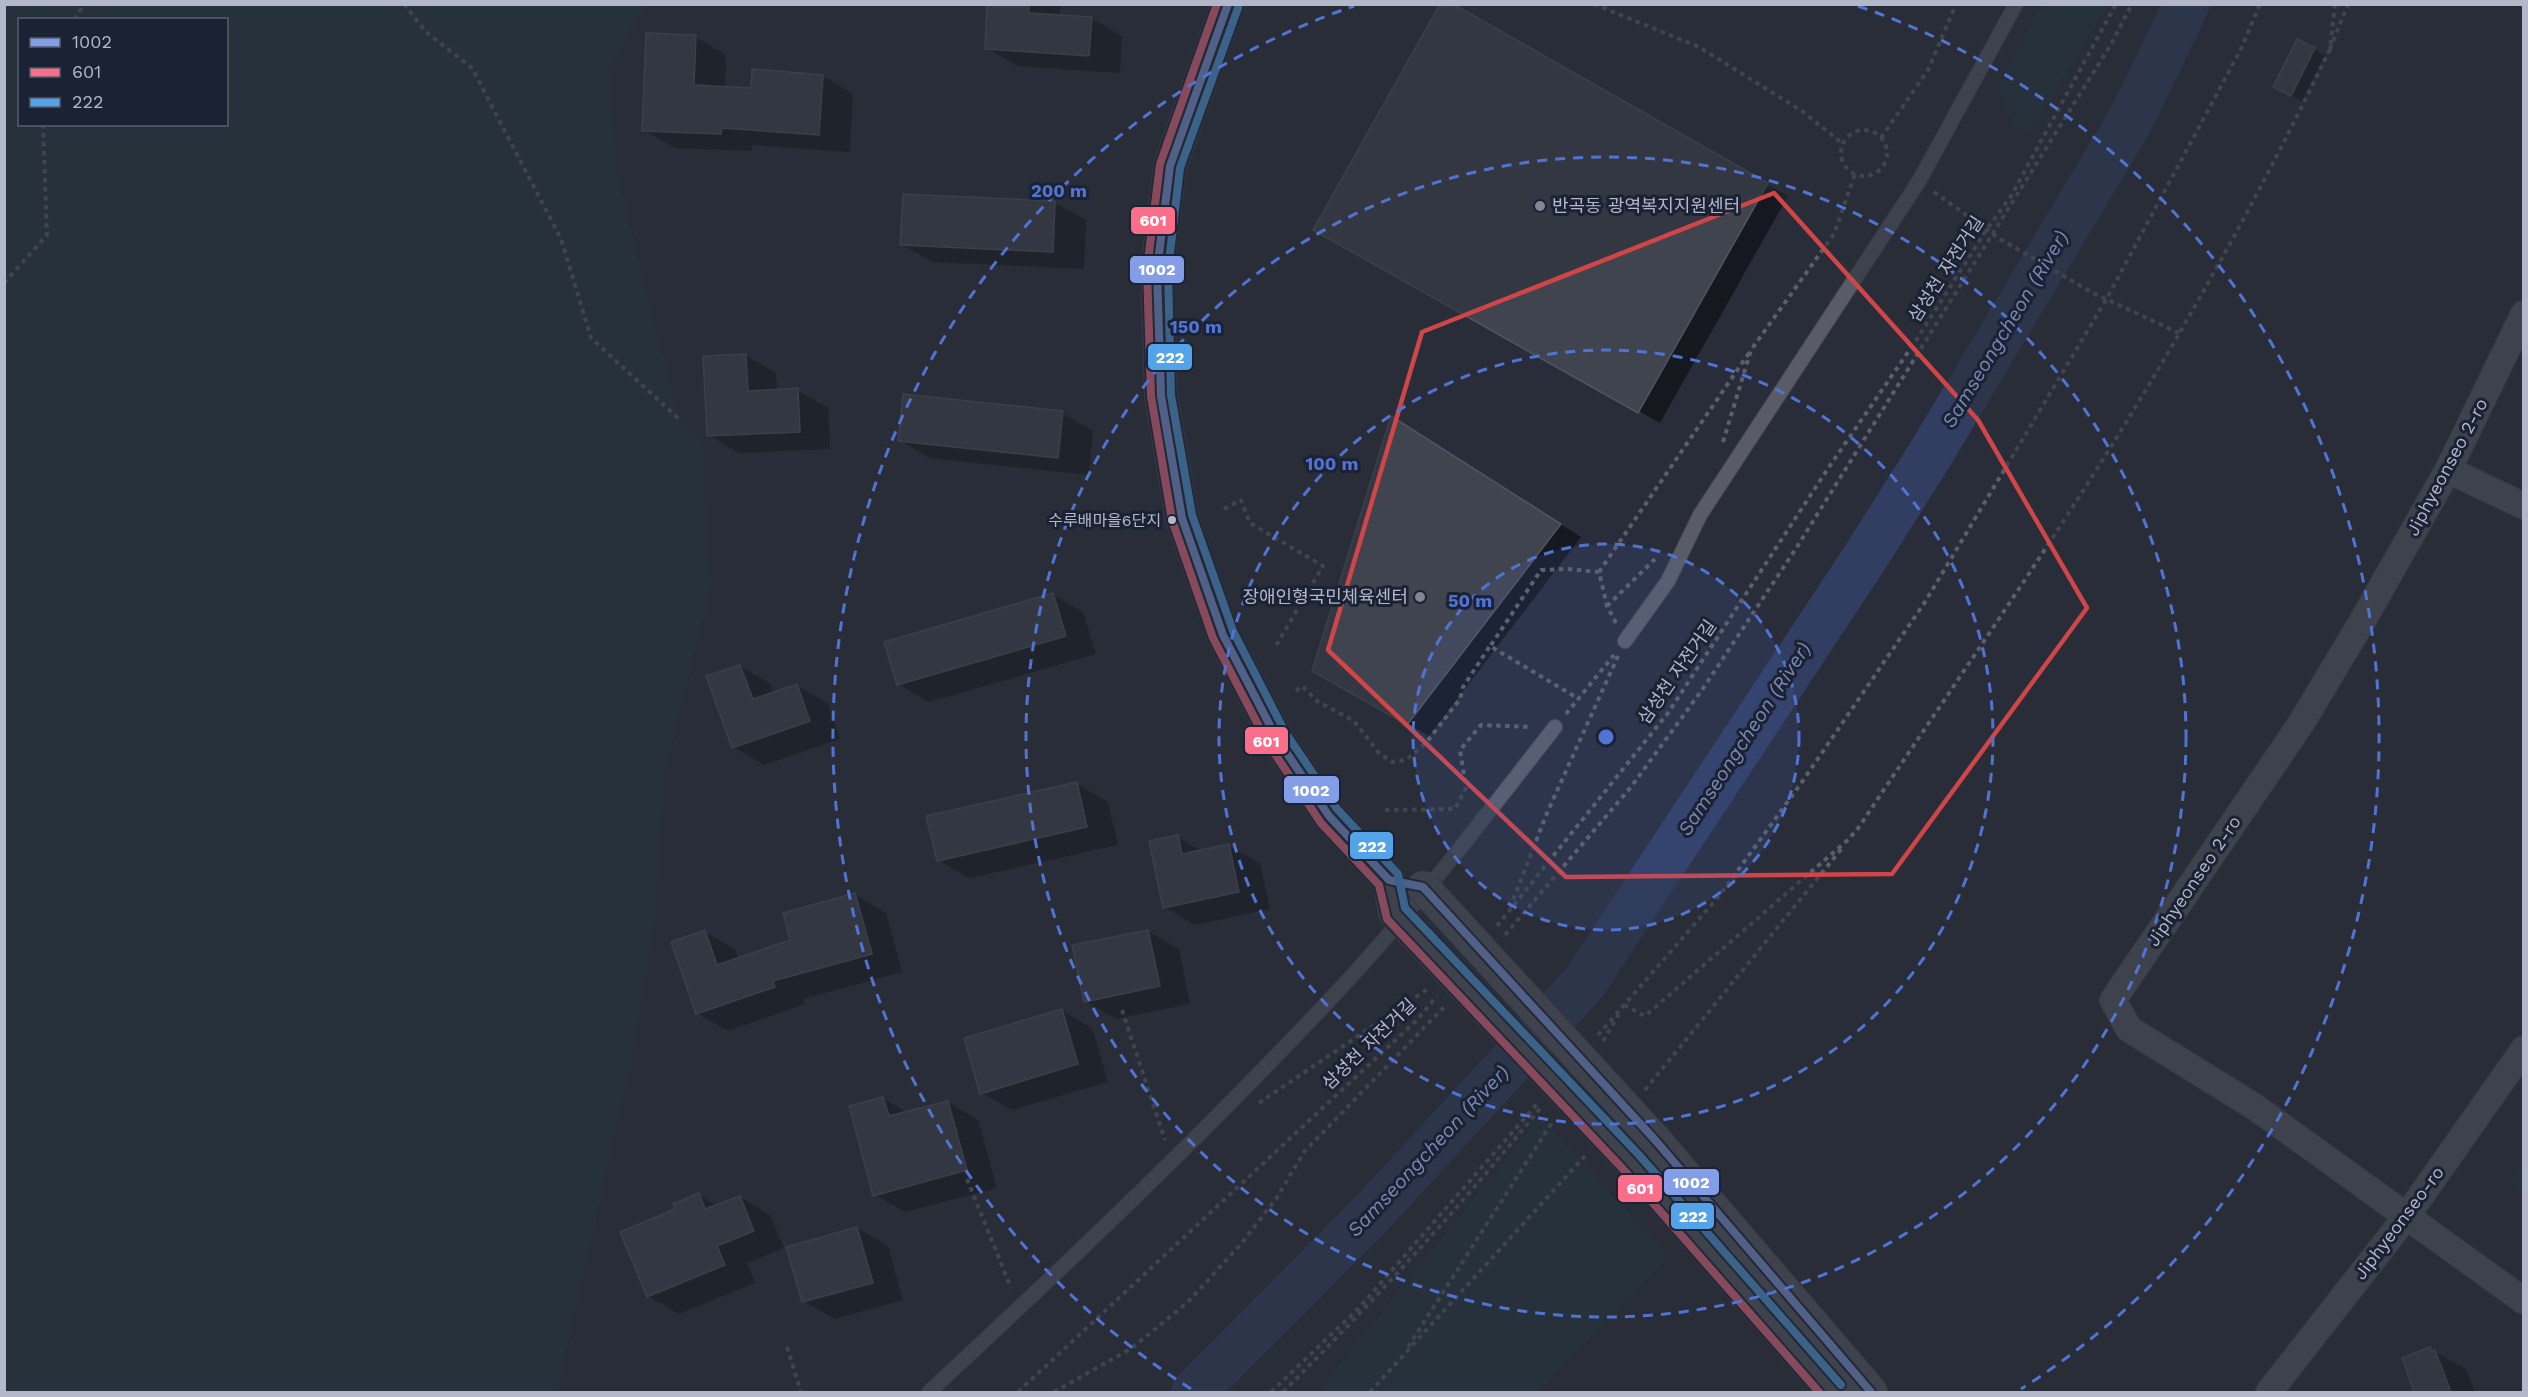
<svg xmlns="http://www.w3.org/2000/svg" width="2528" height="1397" font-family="'Work Sans','Noto Sans KR',sans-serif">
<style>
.green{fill:#25373f;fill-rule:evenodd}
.water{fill:#323e61}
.shadow{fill:#0007}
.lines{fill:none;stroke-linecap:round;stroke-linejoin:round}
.river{stroke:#323e61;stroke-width:46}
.building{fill:#40444e;stroke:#505560;stroke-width:1.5}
.service-casing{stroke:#454952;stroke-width:16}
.minor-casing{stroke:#454952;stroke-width:28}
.tertiary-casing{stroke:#454952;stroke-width:34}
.path{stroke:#5b6068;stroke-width:4;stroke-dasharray:4.5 4.5;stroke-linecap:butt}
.service{stroke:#595c66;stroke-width:14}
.minor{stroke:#595c66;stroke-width:26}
.tertiary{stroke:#595c66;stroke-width:32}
.tertiary-bridge-casing{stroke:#454952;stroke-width:34;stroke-linecap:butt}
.tertiary-bridge{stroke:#595c66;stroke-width:32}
.bus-1-casing{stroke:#1b2234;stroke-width:12}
.bus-2-casing{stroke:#1b2234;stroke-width:12}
.bus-3-casing{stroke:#1b2234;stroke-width:12}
.bus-1{stroke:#839de6;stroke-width:8}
.bus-2{stroke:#fb6d88;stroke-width:8}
.bus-3{stroke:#53a3e8;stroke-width:8}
.marked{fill:none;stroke:#cf4548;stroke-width:4.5;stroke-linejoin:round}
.ring{fill:none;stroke:#5173d3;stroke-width:3;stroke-dasharray:10 8}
.poi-dot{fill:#828797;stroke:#1b2234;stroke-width:2}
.bus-dot{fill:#b2b8ca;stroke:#1b2234;stroke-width:2}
.labels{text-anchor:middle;stroke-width:6;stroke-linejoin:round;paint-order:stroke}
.bus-label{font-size:16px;fill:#b2b8ca;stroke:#1b2234;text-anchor:end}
.poi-label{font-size:18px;fill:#b2b8ca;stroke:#1b2234;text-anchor:start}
.street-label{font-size:18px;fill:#b2b8ca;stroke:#1b2234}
.water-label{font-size:20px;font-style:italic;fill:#7888b3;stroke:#1b2234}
.centre{fill:#5173d3;stroke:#1b2234;stroke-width:3}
.ring-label{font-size:18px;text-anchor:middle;font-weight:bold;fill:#5173d3;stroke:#1b2234;stroke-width:6;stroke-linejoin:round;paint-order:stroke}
.line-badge{stroke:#1b2234;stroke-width:2}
.badge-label{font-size:16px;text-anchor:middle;font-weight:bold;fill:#fff}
</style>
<rect width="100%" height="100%" fill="#282d39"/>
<g class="green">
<path d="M5,4L646,5L610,66L618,177L680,420L703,443L711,589L666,768L655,928L631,1065L557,1392H5ZM20,20H226V124H20Z"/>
<path d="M2041,5H2108L2029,134L2016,129L1998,88Z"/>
<path d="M1540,1116L1669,1257L1538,1392H1318Z"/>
<path d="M2523,1164L2524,1194H2523L2510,1185Z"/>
</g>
<path class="water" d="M2171,5H2202L2174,61L2153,70L2146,54Z"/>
<g class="shadow">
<path d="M989,4H1061L1060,16L1091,18L1122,36L1120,73L1017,66L986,48Z"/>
<path d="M1449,4L1788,196L1660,423L1315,229Z"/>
<path d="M696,37L726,55L725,88L752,89L823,76L853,94L850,152L752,145V151L675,148L644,130Z"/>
<path d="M2298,41L2325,55L2302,101L2285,93Z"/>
<path d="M904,195L1055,203L1086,220L1084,269L933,262L902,245Z"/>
<path d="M745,355L776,373L777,391L797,390L828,408L830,449L739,453L708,435Z"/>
<path d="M1062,413L1093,431L1089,475L930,458L899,440Z"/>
<path d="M1412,430L1581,537L1429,736L1314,670Z"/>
<path d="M1052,594L1083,612L1096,654L929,702L898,684Z"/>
<path d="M740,666L771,684L774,693L797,686L828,703L840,739L764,765L733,747Z"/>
<path d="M1077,784L1108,802L1118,845L969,878L938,860Z"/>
<path d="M1177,837L1202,851L1229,846L1260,863L1270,909L1195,925L1164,907Z"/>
<path d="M855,895L886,913L902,972L803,999L805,1004L728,1031L697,1013L705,932L735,949L739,959L792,941Z"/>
<path d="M1148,931L1179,949L1190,1004L1116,1019L1085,1001Z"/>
<path d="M1061,1010L1092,1028L1108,1082L1012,1110L982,1093Z"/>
<path d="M883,1098L908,1113L948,1102L978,1120L997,1188L905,1212L875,1195Z"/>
<path d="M699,1195L718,1206L740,1197L770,1215L784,1248L747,1263L755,1283L679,1314L648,1296L677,1210Z"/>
<path d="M857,1228L888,1246L903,1300L834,1319L803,1301Z"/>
<path d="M2430,1349L2466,1369L2475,1392H2416L2404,1359Z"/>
</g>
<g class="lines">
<path class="river" d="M1194,1392L1373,1212L1584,983L1866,556L1931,453L2131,119L2187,4"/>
</g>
<g class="building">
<path d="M987,4H1029V13L1092,17L1089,56L985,49Z"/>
<path d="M1440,4H1453L1768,183L1638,413L1313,230Z"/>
<path d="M646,33L696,35L694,85L751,88L752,69L823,75L819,135L722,128L721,134L642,131Z"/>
<path d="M2297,39L2315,48L2291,96L2273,87Z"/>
<path d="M903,194L1055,201L1053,252L900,245Z"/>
<path d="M746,354L748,391L798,388L800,432L707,436L703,356Z"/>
<path d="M903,394L1063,411L1058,458L898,441Z"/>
<path d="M1391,416L1561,524L1407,725L1312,671Z"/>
<path d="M1053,593L1066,636L897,685L884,642Z"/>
<path d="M740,665L753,699L797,684L810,721L732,748L706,676Z"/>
<path d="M1077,782L1087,827L937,861L926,816Z"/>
<path d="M1178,835L1182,854L1229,844L1239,892L1163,908L1149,841Z"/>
<path d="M855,893L872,954L773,981L775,987L696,1014L671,942L705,930L717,965L790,940L783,913Z"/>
<path d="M1148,930L1160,986L1084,1002L1072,945Z"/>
<path d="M1062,1009L1078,1064L980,1094L964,1038Z"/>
<path d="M883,1097L889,1116L948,1101L967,1170L873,1196L849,1106Z"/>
<path d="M699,1193L705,1209L740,1196L754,1231L717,1246L725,1265L647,1297L620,1232L675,1209L673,1204Z"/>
<path d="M857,1227L873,1283L802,1302L786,1247Z"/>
<path d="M2430,1347L2431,1351L2435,1350L2451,1392H2414L2402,1358Z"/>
</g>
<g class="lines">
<g class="service-casing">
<g id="service">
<path d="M1625,641L1668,581L1700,515L1919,181L2016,4"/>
<path d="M929,1392C1068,1263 1206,1132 1336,993C1414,910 1484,818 1555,727"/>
</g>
</g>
<g class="minor-casing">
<g id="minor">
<path d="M2524,314L2448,470L2363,620L2302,722L2113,1000L2129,1029L2255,1107L2524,1301"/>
<path d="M2448,470L2524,506"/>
<path d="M2269,1392L2406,1217L2524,1049"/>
</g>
</g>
<g class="tertiary-casing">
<g id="tertiary">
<path d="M1228,4L1170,166L1157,270L1161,396L1182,518L1223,635L1276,737L1329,816L1389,880L1395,913"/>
<path d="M1656,1141L1871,1392"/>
<path d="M1631,1162L1833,1392"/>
</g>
</g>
<g class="path">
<path d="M404,4L426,32L472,68L561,239L591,338L680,420"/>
<path d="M1594,4L1699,47L1802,111L1843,144"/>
<path d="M2335,4L2330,49L2348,4"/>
<path d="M75,20L84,4"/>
<circle cx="1864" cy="153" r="23"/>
<path d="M1881,138L1928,70L1956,4"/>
<path d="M1934,192L2000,239L2093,293L2179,333"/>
<path d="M4,283L47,235L43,124"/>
<path d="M1723,442L1751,350L1834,234L1855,174"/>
<path d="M1224,509L1241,500L1250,523L1323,566L1274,649"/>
<path d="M1607,606L1655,559"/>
<path d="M1616,623L1607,606L1599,572L1751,350"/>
<path d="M1491,645L1541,570L1567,569L1599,572"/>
<path d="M1296,691L1302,686L1317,701L1354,721L1378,752L1392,762L1406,760L1426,743L1460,699L1463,687L1490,646L1579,699"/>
<path d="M1566,714L1614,655"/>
<path d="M1385,810L1455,809L1466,788L1460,750L1481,725L1531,727"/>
<path d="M1510,908L1547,813L1618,656"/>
<path d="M1497,926L1668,713L1827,470L1915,342L1987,229L2011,196L2116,4"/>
<path d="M1505,935L1631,787L1702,690L1795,550L2110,46L2132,4"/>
<path d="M1624,1005L1645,1016L1849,839L1859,827C1968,663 2082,502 2180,332C2234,239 2284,145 2330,49"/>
<path d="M1122,1010L1165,1140"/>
<path d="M1598,1035L1720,895L1802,782L1925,602L2106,300L2241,49L2260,4"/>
<path d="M1603,1041L1619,1014"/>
<path d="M1645,1090L1843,847"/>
<path d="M1259,1103L1429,988"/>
<path d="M967,1179L1011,1288"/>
<path d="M787,1347L801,1392"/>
<path d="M1408,1347L1553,1121"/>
<path d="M1018,1392L1417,1020L1437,996"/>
<path d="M1054,1392L1132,1348L1188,1302L1240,1245L1276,1199L1304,1152L1446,1005"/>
<path d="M1271,1392L1358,1309L1537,1104"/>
<path d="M1283,1392C1374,1301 1461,1206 1542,1106"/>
<path d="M1370,1392L1585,1156"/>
</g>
<use href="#service" class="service"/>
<use href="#minor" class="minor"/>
<use href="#tertiary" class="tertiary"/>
<g class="tertiary-bridge-casing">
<g id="tertiary-bridge">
<path d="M1423,887L1656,1141"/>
<path d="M1395,913L1631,1162"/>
</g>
</g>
<use href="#tertiary-bridge" class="tertiary-bridge"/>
<g class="bus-1-casing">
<path id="bus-1" d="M1228,4L1170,166L1157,270L1161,396L1182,518L1223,635L1276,737L1329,816L1389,880L1423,887L1656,1141L1871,1392"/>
</g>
<g class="bus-2-casing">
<path id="bus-2" d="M1217,4L1160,164L1147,269L1151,396L1172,520L1213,638L1267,742L1321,823L1379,885L1387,919L1623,1169L1819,1392"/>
</g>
<g class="bus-3-casing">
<path id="bus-3" d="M1238,8L1180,168L1168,270L1171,395L1192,515L1233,631L1285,732L1337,809L1398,874L1405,908L1639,1155L1841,1385"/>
</g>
<use href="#bus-1" class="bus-1"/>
<use href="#bus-2" class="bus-2"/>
<use href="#bus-3" class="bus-3"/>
</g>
<path d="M0 0H2528V1397H0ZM1774,193L1978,420L2087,608L1892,874L1566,877L1328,650L1422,332Z" fill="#282d39" fill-opacity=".55" fill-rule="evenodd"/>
<path class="marked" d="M1774,193L1978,420L2087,608L1892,874L1566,877L1328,650L1422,332Z"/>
<circle cx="1606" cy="737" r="193" fill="#5173d3" fill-opacity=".12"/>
<g class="ring">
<circle cx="1606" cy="737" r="193"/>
<circle cx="1606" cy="737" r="387"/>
<circle cx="1606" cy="737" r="580"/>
<path d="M1191 1389A773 773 0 0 1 1354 6M1858 6A773 773 0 0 1 2021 1389"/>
</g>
<g class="poi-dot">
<circle cx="1540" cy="206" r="6"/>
<circle cx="1420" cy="597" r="6"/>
</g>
<circle class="bus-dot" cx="1172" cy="520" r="5"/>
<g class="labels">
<g class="bus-label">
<text x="1161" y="526">수루배마을6단지</text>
</g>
<g class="poi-label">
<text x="1552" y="212">반곡동 광역복지지원센터</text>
<text x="1408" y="603" text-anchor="end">장애인형국민체육센터</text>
</g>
<g class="street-label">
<text transform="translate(1946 269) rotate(-57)" y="6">삼성천 자전거길</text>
<text transform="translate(2447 467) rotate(-62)" y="6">Jiphyeonseo 2-ro</text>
<text transform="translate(1677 672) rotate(-55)" y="6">삼성천 자전거길</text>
<text transform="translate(2194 881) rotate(-56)" y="6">Jiphyeonseo 2-ro</text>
<text transform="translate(1369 1044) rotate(-44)" y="6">삼성천 자전거길</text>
<text transform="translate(2399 1223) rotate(-53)" y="6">Jiphyeonseo-ro</text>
</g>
<g class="water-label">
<text transform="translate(2005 329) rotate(-59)" y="7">Samseongcheon (River)</text>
<text transform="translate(1744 739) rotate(-57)" y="7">Samseongcheon (River)</text>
<text transform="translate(1428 1151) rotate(-47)" y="7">Samseongcheon (River)</text>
</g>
</g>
<circle cx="1606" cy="737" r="9" class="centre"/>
<g class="ring-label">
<text x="1059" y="197">200 m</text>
<text x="1196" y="333">150 m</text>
<text x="1332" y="470">100 m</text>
<text x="1470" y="607">50 m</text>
</g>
<g class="line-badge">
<rect x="1130" y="206" width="46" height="29" rx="6" fill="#fb6d88"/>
<rect x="1129" y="255" width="56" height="29" rx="6" fill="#839de6"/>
<rect x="1147" y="343" width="46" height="28" rx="6" fill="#53a3e8"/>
<rect x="1244" y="726" width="45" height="29" rx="6" fill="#fb6d88"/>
<rect x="1283" y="775" width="57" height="29" rx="6" fill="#839de6"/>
<rect x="1349" y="831" width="45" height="29" rx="6" fill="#53a3e8"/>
<rect x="1663" y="1168" width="57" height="28" rx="6" fill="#839de6"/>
<rect x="1617" y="1174" width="46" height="29" rx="6" fill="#fb6d88"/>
<rect x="1670" y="1202" width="45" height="28" rx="6" fill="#53a3e8"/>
</g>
<g class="badge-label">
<text x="1153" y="226">601</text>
<text x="1157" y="275">1002</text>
<text x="1170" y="363">222</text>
<text x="1266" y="747">601</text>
<text x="1311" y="796">1002</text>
<text x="1372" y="852">222</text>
<text x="1691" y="1188">1002</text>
<text x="1640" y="1194">601</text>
<text x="1693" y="1222">222</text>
</g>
<rect width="2528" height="1397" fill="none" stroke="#b2b8ca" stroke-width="12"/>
<rect x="18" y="18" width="210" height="108" fill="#1b2234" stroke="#575e70" stroke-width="1.5"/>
<rect x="30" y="38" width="30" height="9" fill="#839de6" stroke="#575e70" stroke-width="1.5"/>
<text x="72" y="48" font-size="18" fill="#b2b8ca">1002</text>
<rect x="30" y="68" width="30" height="9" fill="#fb6d88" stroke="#575e70" stroke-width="1.5"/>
<text x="72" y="78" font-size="18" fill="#b2b8ca">601</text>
<rect x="30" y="98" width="30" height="9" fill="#53a3e8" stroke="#575e70" stroke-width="1.5"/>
<text x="72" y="108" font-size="18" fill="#b2b8ca">222</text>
</svg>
